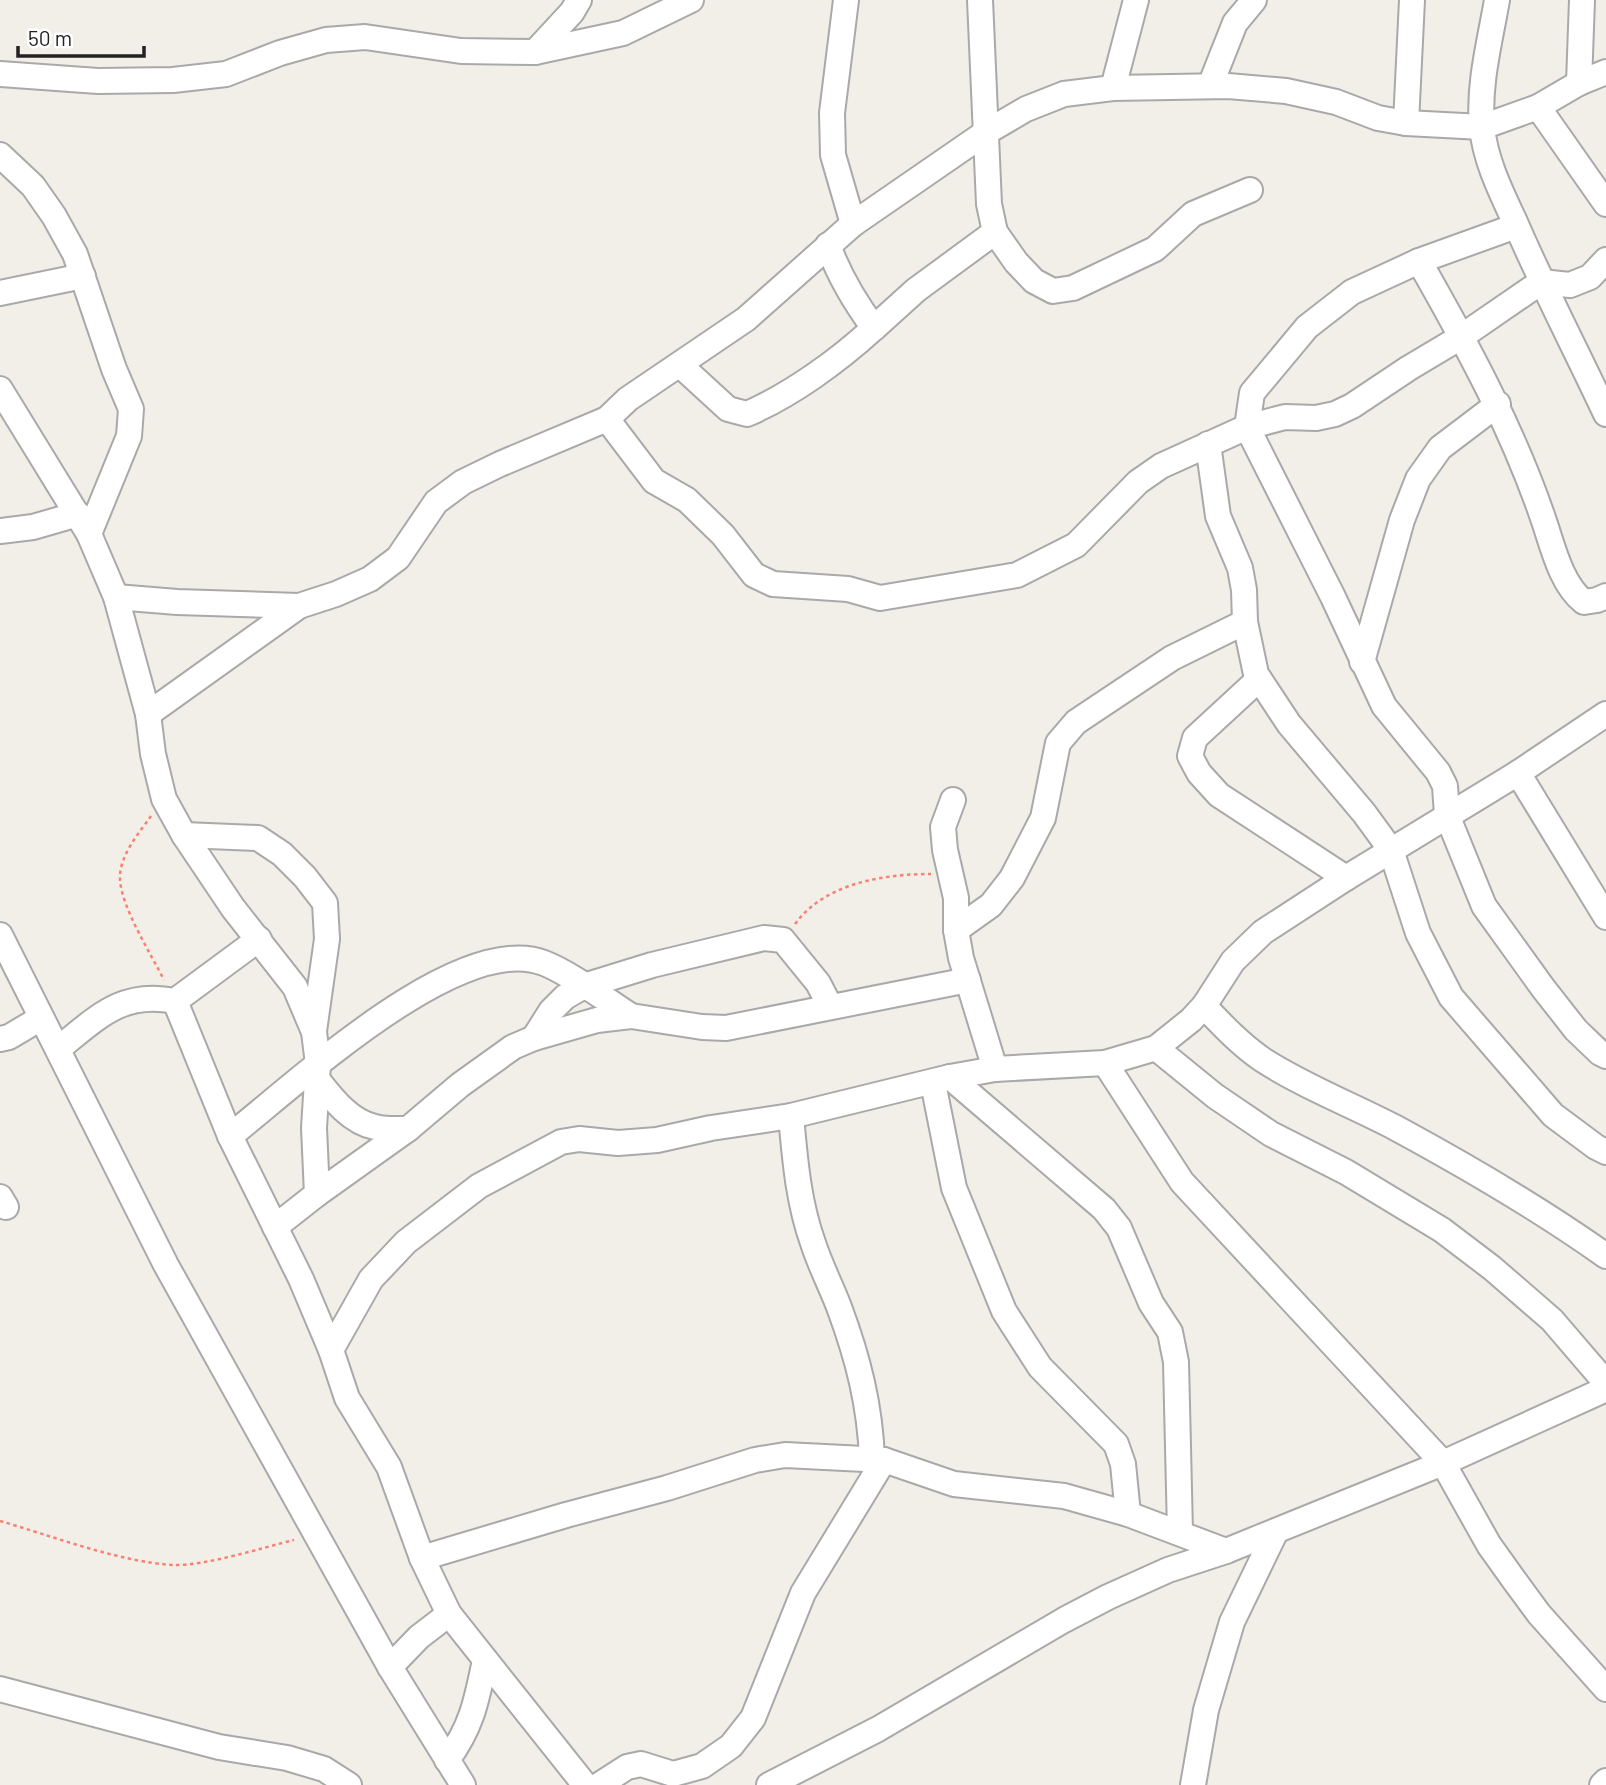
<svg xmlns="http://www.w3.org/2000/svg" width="1606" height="1785" font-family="Barlow,sans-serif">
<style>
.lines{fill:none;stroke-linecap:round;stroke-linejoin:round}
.minor-casing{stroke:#a9a9a9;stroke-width:28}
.path{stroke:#fa8072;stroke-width:2.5;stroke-dasharray:3.5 3.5;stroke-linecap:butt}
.minor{stroke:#fff;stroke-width:24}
</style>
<rect width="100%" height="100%" fill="#f2efe9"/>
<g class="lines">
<g class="minor-casing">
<g id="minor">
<path d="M846,0L832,113L833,155L853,224"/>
<path d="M980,0L989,204L995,232L1016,262L1034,281L1053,291L1073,288L1155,249L1193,214L1250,190"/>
<path d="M1497,0C1490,41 1478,85 1482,127C1485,160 1501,192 1515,222C1543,287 1576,350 1606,414"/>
<path d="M535,52L572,12L579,0"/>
<path d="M0,74L98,81L173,80L226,74L280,53L326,40L365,37L461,51L535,52L623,33L691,0"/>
<path d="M1579,83L1582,0"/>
<path d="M1210,86L1235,23L1254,0"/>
<path d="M1113,88L1136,0"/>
<path d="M1538,107L1606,204"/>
<path d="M1406,123L1412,0"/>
<path d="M0,155L33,186L54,216L75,254L114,369L131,409L129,436L89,534"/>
<path d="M1516,226L1419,261L1352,292L1307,327L1252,393L1247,427L1333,597L1384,706L1438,772L1445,786L1447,815L1484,906L1543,988L1576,1030L1600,1053L1606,1056"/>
<path d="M828,245C839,276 854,301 874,328L916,290L995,232"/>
<path d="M1419,261C1468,347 1515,433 1546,527C1554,552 1563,586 1584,602L1597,600L1606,596"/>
<path d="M0,293L83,276"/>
<path d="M680,365L728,409L747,414C791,395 838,361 874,328"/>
<path d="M0,389L89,534L116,597L148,714L153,754L164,799L184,835L233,908L295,987L314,1032L318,1064L314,1128L317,1194L275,1227"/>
<path d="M607,419L654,481L687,500L723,535L754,575L773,584L848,589L880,598L1017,575L1076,545L1138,482L1161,466L1247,427L1285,417L1316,418L1335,414L1352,406L1409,368L1461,337L1541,282L1570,285L1590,277L1606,260"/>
<path d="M1208,444L1218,516L1240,568L1244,590L1245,622L1256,674L1289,724L1364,813L1391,850L1418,933L1451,997L1553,1115L1596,1147L1606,1152"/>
<path d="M0,531L33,527L78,514"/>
<path d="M116,597L177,602L299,606"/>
<path d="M1362,662L1402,520L1418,479L1440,448L1498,404"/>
<path d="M1259,679L1195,738L1190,756L1199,773L1219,795L1346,878"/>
<path d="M148,714L299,606L336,594L370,579L398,558L436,502L463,482L500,464L607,419L628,399L746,319L853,224L985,133L1026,109L1064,94L1113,88L1228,86L1286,91L1336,102L1378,118L1406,123L1482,127L1538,107L1579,83L1606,72"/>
<path d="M1518,773L1606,917"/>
<path d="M953,800L943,827L945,850L956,898V930L961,958L995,1069"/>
<path d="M184,835L258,838L282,854L305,877L325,903L327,939L314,1031"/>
<path d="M956,930L991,905L1012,878L1043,818L1058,743L1076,722L1172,658L1245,622"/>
<path d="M0,935L166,1265L390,1667L463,1785"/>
<path d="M175,1001L230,1136L301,1279L331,1350L347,1398L389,1467L422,1558L449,1614L585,1785"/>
<path d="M1204,1006C1222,1025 1241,1045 1263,1060C1305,1087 1352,1105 1396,1128C1468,1167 1540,1209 1606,1256"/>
<path d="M534,1038L551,1011L565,997L584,986L652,965L764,938L783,940L818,983L830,1006"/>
<path d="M0,1039L9,1037L41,1018"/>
<path d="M1156,1048L1215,1096L1271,1134L1346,1172L1442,1230L1492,1268L1552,1320L1606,1383"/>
<path d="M58,1049C97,1018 122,990 175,1001L259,939"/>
<path d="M1105,1063L1182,1182L1443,1463L1489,1545L1514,1580L1539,1614L1606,1689"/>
<path d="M950,1077L1104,1209L1119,1228L1151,1303L1170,1332L1176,1362L1180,1532"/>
<path d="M317,1079C332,1098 350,1122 375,1127C386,1130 398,1129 408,1129"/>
<path d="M933,1083L954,1188L1004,1311L1040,1367L1116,1444L1123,1464L1128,1514"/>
<path d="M791,1116C795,1159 798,1201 813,1243C820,1265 831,1286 839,1307C858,1358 870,1405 872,1459"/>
<path d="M230,1136C294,1086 459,930 544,963C570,973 606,1000 631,1016"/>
<path d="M317,1194L408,1129L460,1085L513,1047L534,1038L597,1020L631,1016L702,1027L726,1028L968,980"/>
<path d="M0,1197L6,1207"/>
<path d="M331,1350L371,1279L406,1242L479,1186L561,1142L579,1139L618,1143L657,1140L711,1128L791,1116L950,1077L995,1069L1105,1063L1156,1048L1191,1020L1204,1006L1233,961L1263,932L1346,878L1518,773L1606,714"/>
<path d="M422,1558L566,1515L667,1488L755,1460L785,1455L884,1460L954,1484L1064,1496L1128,1514L1226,1551"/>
<path d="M390,1667L419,1637L449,1614"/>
<path d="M0,1689L219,1747L287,1758L324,1769L349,1785"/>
<path d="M447,1760C472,1727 477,1699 485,1660"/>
<path d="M599,1785L627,1767L641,1764L673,1774L702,1766L731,1746L753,1718L803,1593L884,1460"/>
<path d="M769,1785L878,1729L1064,1620L1108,1597L1168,1570L1226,1551L1443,1463L1606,1389"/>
<path d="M1193,1785L1206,1710L1232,1622L1276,1531"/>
<path d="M1602,1785L1606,1781"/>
</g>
</g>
<g class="path">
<path d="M151,816C139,833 119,856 120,879C121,907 151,954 164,980"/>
<path d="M795,924C825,883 884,874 931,874"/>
<path d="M0,1521C52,1536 120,1562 173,1565C205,1566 261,1548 294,1540"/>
</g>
<use href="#minor" class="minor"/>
</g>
<path d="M18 46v10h126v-10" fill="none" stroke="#222222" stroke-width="3.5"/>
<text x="28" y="46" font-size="21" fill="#222222" stroke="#ffffff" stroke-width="5" paint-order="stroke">50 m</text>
</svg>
